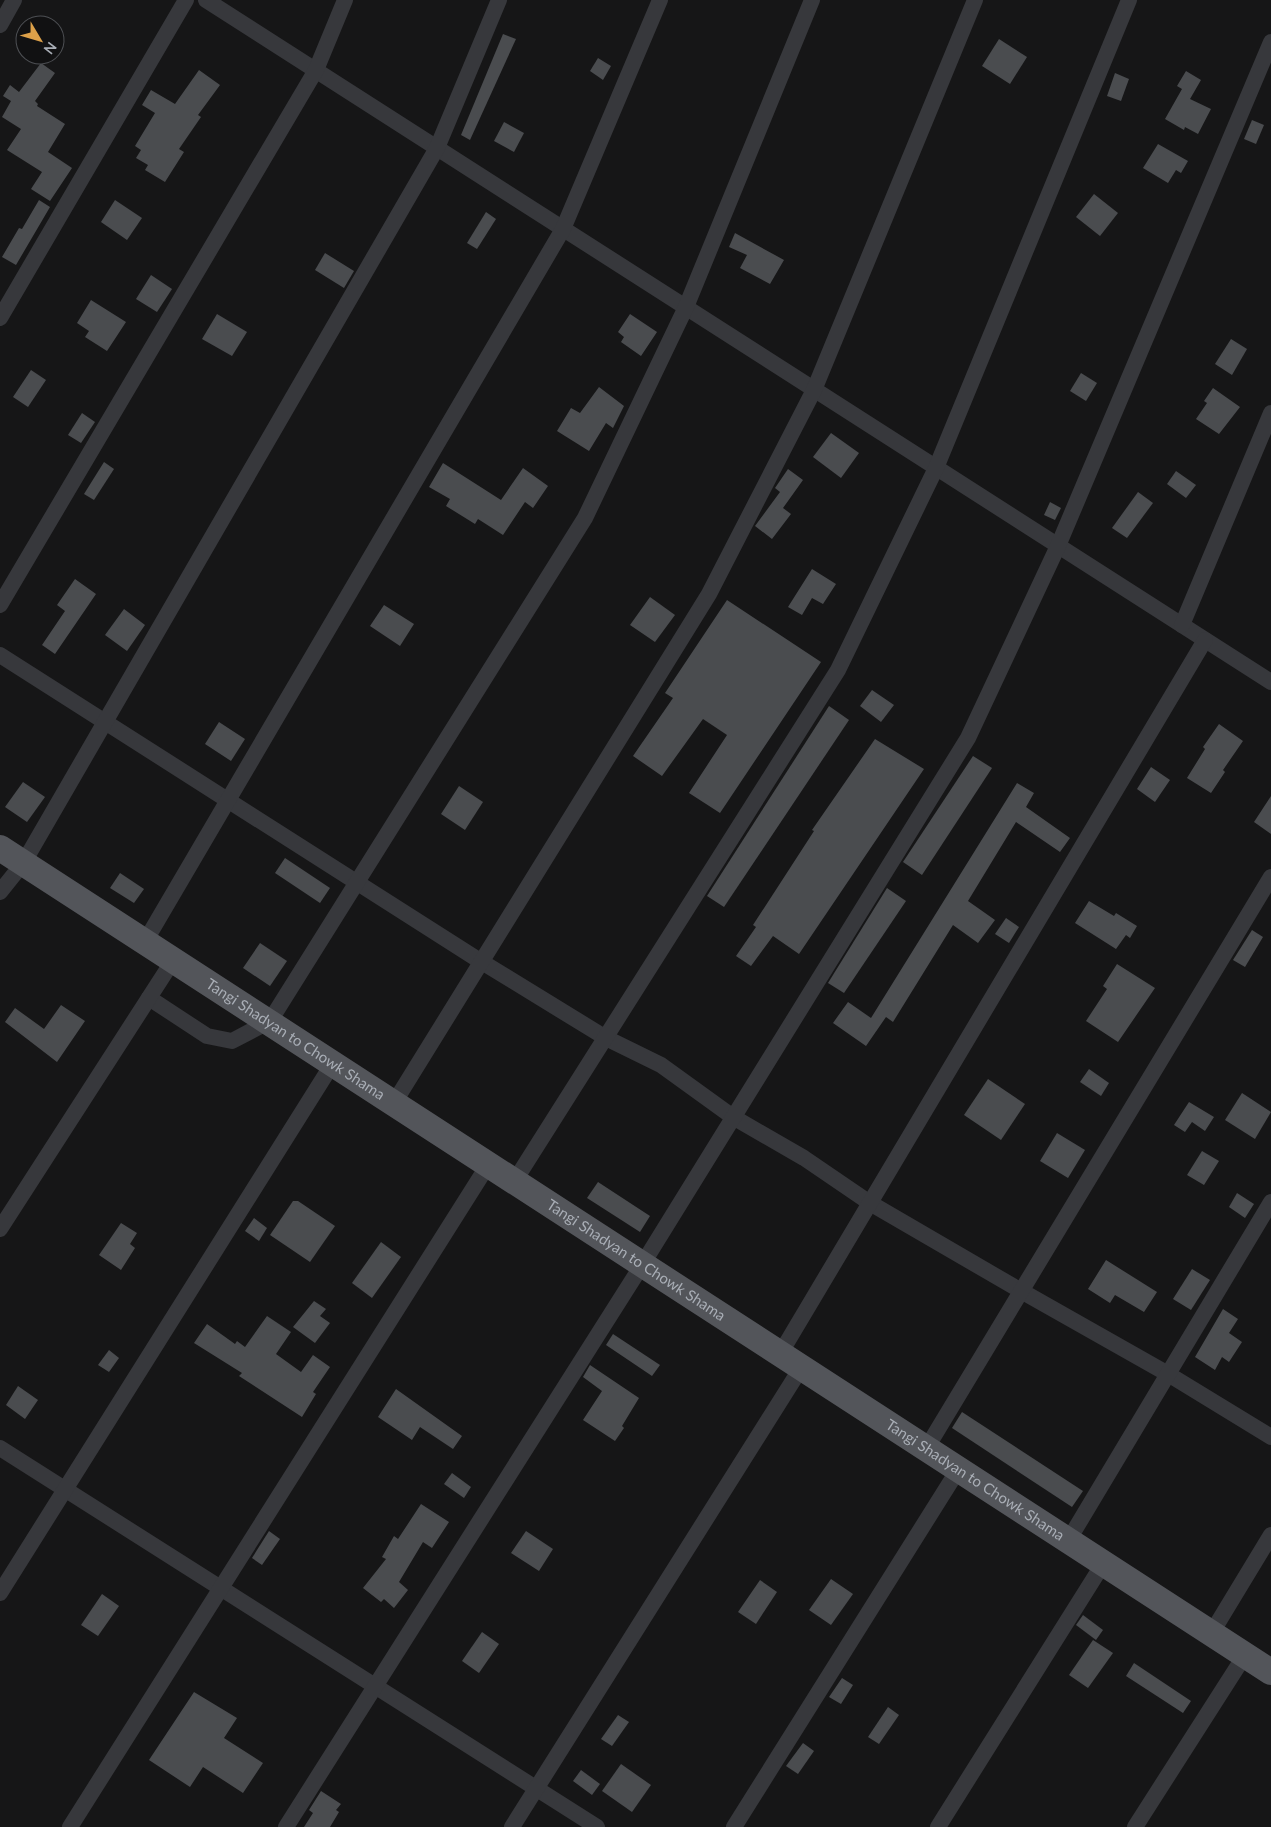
<svg xmlns="http://www.w3.org/2000/svg" width="1271" height="1827" font-family="Lato,sans-serif">
<style>
.building{fill:#4a4c4f}
.lines{fill:none;stroke-linecap:round;stroke-linejoin:round}
.minor{stroke:#37383c;stroke-width:16}
.primary{stroke:#53555a;stroke-width:26}
.labels{text-anchor:middle;stroke-width:4.5;stroke-linejoin:round;paint-order:stroke}
.street-label{font-size:15px;fill:#a9aeb6;stroke:#111112}
</style>
<rect width="100%" height="100%" fill="#161617"/>
<g class="building">
<path d="M503,34L516,39L470,140L461,135Z"/>
<path d="M999,39L1027,57L1010,84L982,66Z"/>
<path d="M598,58L611,66L603,80L590,71Z"/>
<path d="M41,63L55,73L35,101L38,104L37,106L65,124L48,152L72,168L50,201L31,189L42,172L7,150L21,129L2,117L11,101L3,96L10,85L19,92Z"/>
<path d="M199,70L220,85L198,115L201,117L179,149L184,152L165,182L145,170L148,165L136,158L141,150L135,146L155,113L142,105L151,90L175,104Z"/>
<path d="M1186,71L1201,80L1190,99L1211,109L1198,134L1185,127L1184,130L1165,119L1182,89L1177,86Z"/>
<path d="M1115,73L1129,79L1121,101L1107,96Z"/>
<path d="M1252,120L1264,125L1256,144L1244,139Z"/>
<path d="M504,122L524,133L514,152L494,141Z"/>
<path d="M1158,144L1188,161L1181,173L1176,170L1168,183L1143,168Z"/>
<path d="M1094,194L1118,213L1100,236L1076,217Z"/>
<path d="M39,200L50,207L16,265L2,257L19,228L22,229Z"/>
<path d="M115,200L142,218L127,240L101,222Z"/>
<path d="M486,212L496,219L477,249L467,243Z"/>
<path d="M735,233L784,260L770,284L740,268L747,255L729,247Z"/>
<path d="M325,253L354,271L344,288L315,270Z"/>
<path d="M151,275L172,289L157,312L136,299Z"/>
<path d="M91,300L126,322L107,351L85,337L89,331L77,323Z"/>
<path d="M217,314L247,332L232,356L202,339Z"/>
<path d="M630,314L657,332L641,356L621,342L624,337L618,332Z"/>
<path d="M1231,339L1247,349L1232,375L1215,364Z"/>
<path d="M31,370L46,380L28,407L13,397Z"/>
<path d="M1081,373L1097,383L1086,401L1070,391Z"/>
<path d="M599,387L624,406L613,428L606,423L589,451L557,431L571,408L580,413Z"/>
<path d="M1213,388L1240,407L1219,434L1196,419L1207,403L1204,401Z"/>
<path d="M82,413L95,422L81,443L68,435Z"/>
<path d="M831,433L859,453L841,478L813,457Z"/>
<path d="M104,462L114,469L94,500L84,494Z"/>
<path d="M443,463L501,500L523,468L548,486L533,508L525,502L503,535L478,519L475,524L446,506L450,499L429,487Z"/>
<path d="M788,469L803,480L783,508L791,514L772,539L755,526L780,492L775,488Z"/>
<path d="M1176,471L1196,485L1186,498L1167,484Z"/>
<path d="M1138,492L1153,503L1127,538L1112,528Z"/>
<path d="M1050,502L1061,508L1055,520L1044,515Z"/>
<path d="M812,569L836,584L823,604L812,598L802,615L788,607Z"/>
<path d="M75,579L96,594L55,654L42,645L65,611L57,605Z"/>
<path d="M650,597L675,615L655,642L630,625Z"/>
<path d="M727,600L821,662L720,813L689,793L727,735L703,719L662,776L633,756L673,698L665,693Z"/>
<path d="M384,605L414,624L400,646L370,626Z"/>
<path d="M124,609L145,625L127,651L105,635Z"/>
<path d="M872,690L894,705L881,722L860,706Z"/>
<path d="M829,706L849,720L724,907L707,896Z"/>
<path d="M219,722L245,739L231,761L205,744Z"/>
<path d="M1219,724L1243,741L1223,770L1225,772L1211,793L1187,778L1205,749L1203,747Z"/>
<path d="M875,739L924,769L799,954L773,936L751,966L736,956L756,927L753,925L814,831L812,830Z"/>
<path d="M973,756L992,768L922,875L903,862Z"/>
<path d="M1151,767L1170,780L1155,802L1137,789Z"/>
<path d="M23,782L45,797L27,822L5,807Z"/>
<path d="M1017,783L1034,793L1026,807L1070,838L1060,852L1016,822L968,901L995,920L978,943L953,925L893,1022L886,1017L866,1046L833,1023L848,1002L871,1018Z"/>
<path d="M459,786L483,802L465,830L441,814Z"/>
<path d="M1271,796V834L1254,822Z"/>
<path d="M285,858L330,888L320,903L275,873Z"/>
<path d="M120,873L144,889L134,903L110,888Z"/>
<path d="M887,888L906,901L844,993L828,983Z"/>
<path d="M1089,901L1114,916L1116,913L1137,926L1130,938L1126,935L1116,949L1075,923Z"/>
<path d="M1006,918L1019,927L1009,943L995,934Z"/>
<path d="M1252,930L1263,937L1245,967L1233,960Z"/>
<path d="M260,943L287,961L270,986L243,968Z"/>
<path d="M1117,964L1155,988L1118,1042L1086,1021L1107,989L1103,986Z"/>
<path d="M61,1005L85,1021L57,1062L5,1022L15,1008L44,1029Z"/>
<path d="M1089,1069L1109,1083L1101,1096L1080,1082Z"/>
<path d="M988,1079L1025,1104L1001,1140L964,1115Z"/>
<path d="M1242,1093L1271,1112L1255,1139L1225,1120Z"/>
<path d="M1189,1102L1214,1117L1205,1131L1192,1122L1185,1132L1174,1125Z"/>
<path d="M1057,1133L1085,1150L1068,1178L1040,1161Z"/>
<path d="M1202,1151L1219,1161L1204,1185L1187,1175Z"/>
<path d="M598,1182L650,1216L640,1232L587,1198Z"/>
<path d="M1237,1193L1254,1204L1245,1218L1229,1207Z"/>
<path d="M293,1201H298L335,1226L310,1262L270,1235Z"/>
<path d="M254,1218L267,1228L259,1241L245,1231Z"/>
<path d="M121,1223L137,1233L130,1244L135,1248L121,1270L99,1255Z"/>
<path d="M381,1242L401,1257L372,1298L352,1283Z"/>
<path d="M1106,1260L1157,1292L1144,1312L1115,1295L1110,1303L1088,1289Z"/>
<path d="M1192,1269L1210,1280L1191,1310L1173,1299Z"/>
<path d="M314,1301L326,1309L320,1316L330,1323L315,1343L293,1327Z"/>
<path d="M1223,1309L1238,1319L1229,1333L1242,1342L1229,1362L1222,1357L1215,1370L1195,1357Z"/>
<path d="M267,1316L291,1332L276,1354L301,1372L313,1355L330,1367L313,1392L316,1394L302,1417L239,1376L242,1373L194,1343L207,1324L235,1344L237,1341L245,1347Z"/>
<path d="M613,1334L660,1365L652,1376L606,1345Z"/>
<path d="M109,1350L119,1358L109,1372L98,1365Z"/>
<path d="M590,1365L639,1398L622,1426L624,1428L615,1441L583,1420L602,1391L583,1377Z"/>
<path d="M18,1386L38,1400L25,1419L6,1405Z"/>
<path d="M396,1389L462,1436L453,1449L420,1427L412,1440L378,1417Z"/>
<path d="M962,1412L1083,1491L1072,1507L952,1428Z"/>
<path d="M452,1473L471,1487L464,1498L444,1484Z"/>
<path d="M421,1504L449,1522L432,1548L423,1542L399,1582L408,1590L394,1608L384,1599L381,1602L363,1588L386,1559L382,1557L394,1536L398,1539Z"/>
<path d="M269,1531L280,1539L262,1565L252,1558Z"/>
<path d="M526,1531L553,1549L539,1571L511,1553Z"/>
<path d="M831,1579L853,1594L831,1625L809,1610Z"/>
<path d="M760,1580L777,1592L756,1624L738,1612Z"/>
<path d="M102,1594L119,1606L98,1636L81,1625Z"/>
<path d="M1083,1615L1103,1630L1096,1640L1076,1625Z"/>
<path d="M482,1632L499,1644L479,1673L462,1661Z"/>
<path d="M1093,1640L1113,1653L1088,1688L1069,1675Z"/>
<path d="M1134,1663L1191,1701L1183,1713L1126,1676Z"/>
<path d="M842,1678L853,1685L841,1704L829,1697Z"/>
<path d="M194,1692L237,1718L224,1738L263,1763L243,1793L203,1767L190,1787L149,1760Z"/>
<path d="M888,1707L899,1715L879,1744L868,1737Z"/>
<path d="M618,1715L629,1722L612,1746L601,1739Z"/>
<path d="M803,1743L814,1751L798,1774L786,1766Z"/>
<path d="M621,1764L651,1785L632,1812L602,1791Z"/>
<path d="M581,1770L600,1784L592,1795L573,1781Z"/>
<path d="M321,1791L341,1804L336,1810L339,1812L330,1827H304L313,1813L309,1810Z"/>
</g>
<g class="lines">
<g class="minor">
<path d="M206,0L1271,682"/>
<path d="M0,25L14,0"/>
<path d="M0,318L186,0"/>
<path d="M0,605L316,70L345,0"/>
<path d="M1182,625L1271,413"/>
<path d="M0,655L477,959L606,1038L661,1065L733,1117L804,1158L870,1203L1023,1292L1168,1374L1271,1437"/>
<path d="M0,892L24,862L437,148L499,0"/>
<path d="M146,940L563,229L660,0"/>
<path d="M149,998L207,1036L232,1041L270,1021L585,518L686,307L812,0"/>
<path d="M394,1103L709,594L814,390L975,0"/>
<path d="M514,1182L838,670L936,468L1129,0"/>
<path d="M0,1229L174,959"/>
<path d="M780,1354L1205,640"/>
<path d="M0,1448L597,1827"/>
<path d="M926,1449L1271,877"/>
<path d="M1068,1541L1271,1202"/>
<path d="M0,1593L333,1063"/>
<path d="M1211,1634L1271,1535"/>
<path d="M70,1827L488,1165"/>
<path d="M286,1827L642,1265L968,738L1058,546L1271,42"/>
<path d="M512,1827L801,1368"/>
<path d="M734,1827L958,1470"/>
<path d="M938,1827L1103,1564"/>
<path d="M1135,1827L1245,1655"/>
</g>
<path class="primary" id="s1" d="M0,848L1271,1672"/>
</g>
<g class="labels">
<g class="street-label">
<text dy="5" stroke="none"><textPath href="#s1" startOffset="352">Tangi Shadyan to Chowk Shama</textPath></text>
<text dy="5" stroke="none"><textPath href="#s1" startOffset="758">Tangi Shadyan to Chowk Shama</textPath></text>
<text dy="5" stroke="none"><textPath href="#s1" startOffset="1162">Tangi Shadyan to Chowk Shama</textPath></text>
</g>
</g>
<g transform="translate(40 40) rotate(128)"><circle r="24" fill="#111112" stroke="#4e5054"/>
<path d="M0-4L9 19L0 12L-9 19Z" fill="#dca049"/>
<text y="-8" font-size="14" font-weight="bold" text-anchor="middle" fill="#a9aeb6">N</text>
</g>
</svg>
